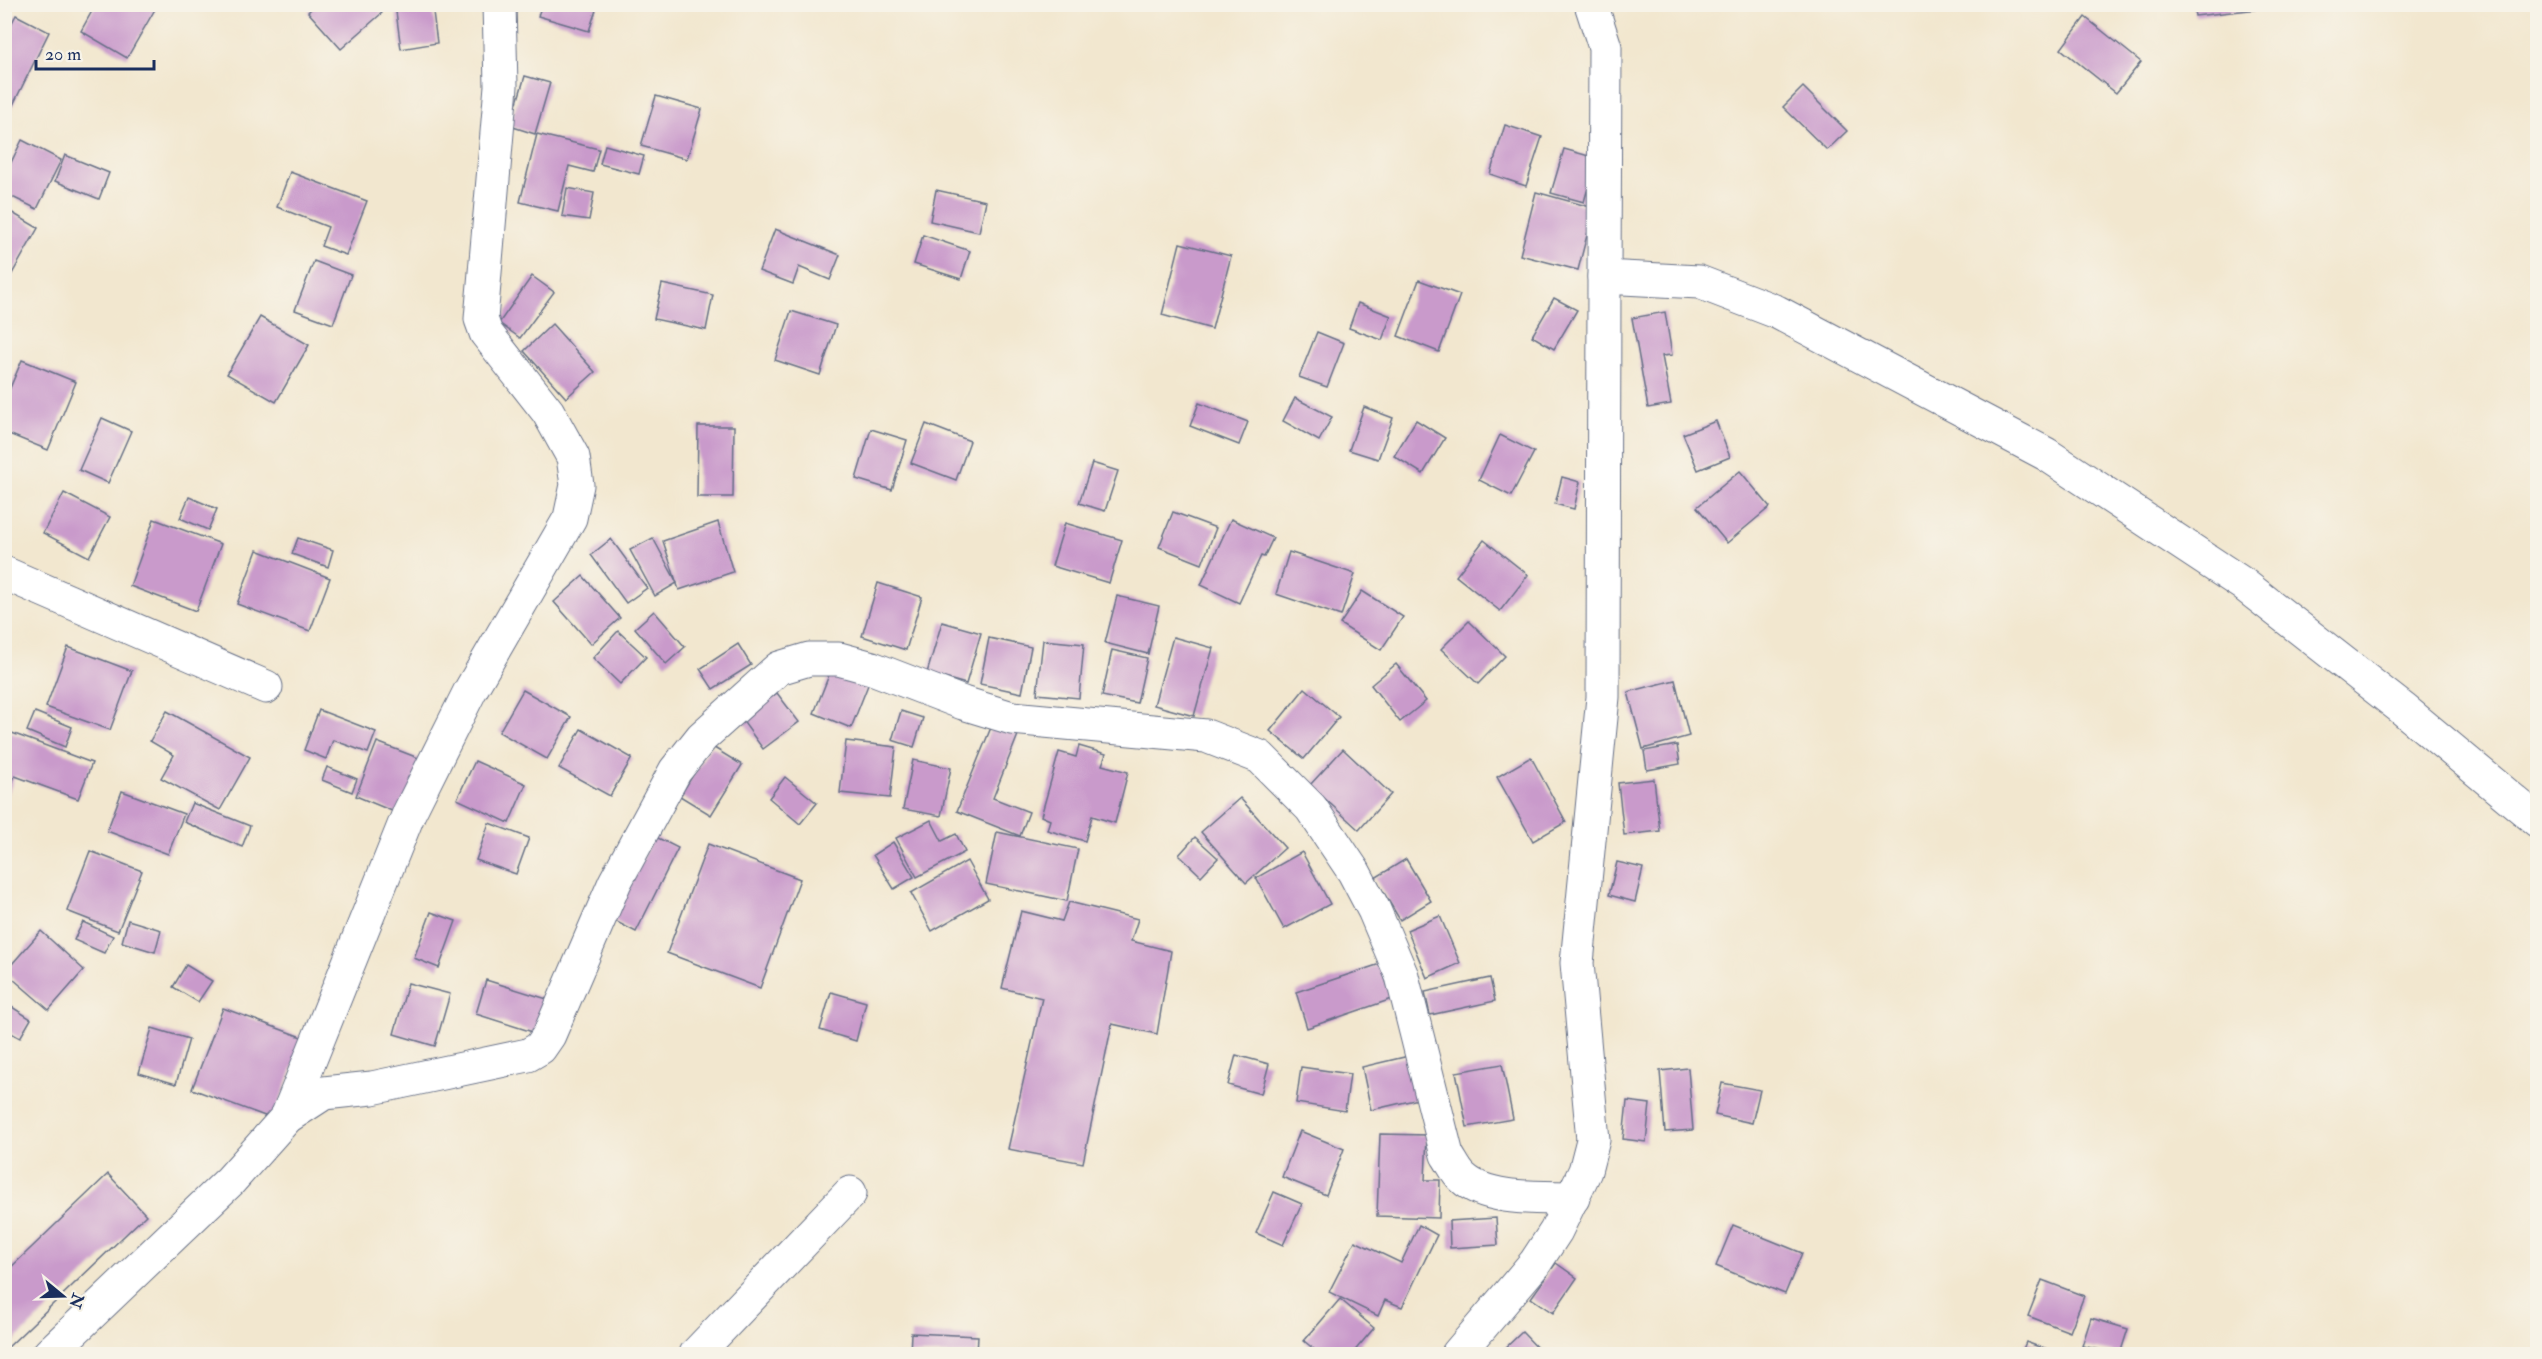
<svg xmlns="http://www.w3.org/2000/svg" width="2542" height="1359" font-family="'IM FELL Double Pica',serif">
<style>
.building{fill:#c99acb}
.lines{fill:none;stroke-linecap:round;stroke-linejoin:round}
.street-casing{stroke:#666f86;stroke-width:35}
.secondary-casing{stroke:#666f86;stroke-width:35}
.street{stroke:#fff;stroke-width:33}
.secondary{stroke:#fff;stroke-width:33}
</style>
<rect width="100%" height="100%" fill="#f7f3e8"/>
<filter id="ink" filterUnits="userSpaceOnUse"><feTurbulence type="fractalNoise" baseFrequency=".0167" numOctaves="2"/><feDisplacementMap in="SourceGraphic" scale="12" xChannelSelector="R" yChannelSelector="G"/><feConvolveMatrix kernelMatrix="1 2 1 2 8 2 1 2 1" color-interpolation-filters="sRGB"/></filter>
<filter id="wash" filterUnits="userSpaceOnUse"><feTurbulence type="fractalNoise" baseFrequency=".008" numOctaves="4" result="noise"/><feDisplacementMap in="SourceGraphic" scale="24" xChannelSelector="R" yChannelSelector="G"/><feGaussianBlur stdDeviation="1.35" result="paint"/><feColorMatrix in="noise" values="0 0 0 0 0 0 0 0 0 0 0 0 0 0 0 0 0 1.4 0 .05"/><feComposite in="paint" operator="in"/></filter>
<g filter="url(#wash)">
<rect width="100%" height="100%" fill="#f2e7cf"/>
<g id="blocks">
<g class="building">
<path d="M96,4H158L127,58L81,31Z"/>
<path d="M316,4H375L382,13L341,49L308,12Z"/>
<path d="M395,4H432L437,43L401,49Z"/>
<path d="M542,4H598L589,31L538,16Z"/>
<path d="M2193,4H2286V6L2195,16Z"/>
<path d="M16,15L49,32L11,109L4,106V28L8,30Z"/>
<path d="M2085,17L2141,62L2116,93L2061,49Z"/>
<path d="M525,76L550,83L535,134L510,126Z"/>
<path d="M1803,87L1847,131L1827,150L1783,107Z"/>
<path d="M656,96L702,109L687,159L641,146Z"/>
<path d="M1505,125L1542,137L1526,186L1490,174Z"/>
<path d="M537,134L599,149L593,172L569,166L558,211L520,202Z"/>
<path d="M22,140L61,160L37,209L4,193V177Z"/>
<path d="M605,145L644,156L639,174L600,164Z"/>
<path d="M1564,149L1596,158L1584,202L1551,193Z"/>
<path d="M65,155L109,173L99,199L55,181Z"/>
<path d="M290,172L367,201L346,255L321,246L328,227L277,207Z"/>
<path d="M567,188L594,193L589,220L562,216Z"/>
<path d="M936,190L986,201L979,232L930,221Z"/>
<path d="M1536,192L1594,208L1578,270L1520,255Z"/>
<path d="M4,208L38,228L4,288Z"/>
<path d="M775,229L840,255L830,280L799,267L793,284L759,271Z"/>
<path d="M923,235L970,251L961,279L914,264Z"/>
<path d="M1180,243L1231,256L1212,329L1162,315Z"/>
<path d="M314,261L351,275L333,324L295,310Z"/>
<path d="M532,276L554,292L520,338L499,323Z"/>
<path d="M1419,280L1460,295L1439,352L1398,336Z"/>
<path d="M662,284L713,295L706,330L654,319Z"/>
<path d="M1554,298L1577,310L1554,349L1532,336Z"/>
<path d="M1358,303L1391,316L1382,340L1349,328Z"/>
<path d="M791,311L836,325L820,375L775,360Z"/>
<path d="M1665,312L1672,355L1662,356L1671,404L1648,408L1632,318Z"/>
<path d="M260,317L309,345L276,402L227,374Z"/>
<path d="M552,324L595,372L566,398L524,351Z"/>
<path d="M1317,332L1344,343L1327,387L1299,377Z"/>
<path d="M22,360L76,382L48,450L4,432V402Z"/>
<path d="M1295,398L1332,417L1319,441L1283,421Z"/>
<path d="M1199,403L1248,422L1239,445L1190,426Z"/>
<path d="M1364,407L1393,418L1378,459L1349,450Z"/>
<path d="M102,418L131,431L108,483L79,470Z"/>
<path d="M1416,420L1445,438L1423,474L1394,456Z"/>
<path d="M1716,421L1730,457L1698,470L1683,434Z"/>
<path d="M926,424L970,441L956,480L911,463Z"/>
<path d="M698,426H734L733,497H697Z"/>
<path d="M871,429L907,440L892,490L856,479Z"/>
<path d="M1500,435L1534,452L1511,496L1479,480Z"/>
<path d="M1092,463L1118,471L1105,511L1079,503Z"/>
<path d="M1740,471L1770,507L1727,543L1697,507Z"/>
<path d="M1562,477L1580,482L1574,509L1555,504Z"/>
<path d="M64,493L110,517L89,557L43,533Z"/>
<path d="M189,497L217,509L208,530L180,518Z"/>
<path d="M1173,512L1216,528L1202,564L1159,547Z"/>
<path d="M154,519L221,544L196,611L130,586Z"/>
<path d="M1231,519L1273,538L1264,557L1261,556L1239,603L1201,585Z"/>
<path d="M718,522L733,572L679,590L663,541Z"/>
<path d="M1065,523L1122,540L1109,583L1052,566Z"/>
<path d="M298,538L333,550L328,567L292,554Z"/>
<path d="M653,538L677,583L655,596L630,550Z"/>
<path d="M611,539L647,588L626,603L591,555Z"/>
<path d="M1484,540L1528,575L1500,611L1456,576Z"/>
<path d="M257,550L330,578L310,631L237,604Z"/>
<path d="M1289,552L1355,574L1341,616L1276,594Z"/>
<path d="M583,576L620,618L591,644L554,602Z"/>
<path d="M878,583L922,597L906,650L862,636Z"/>
<path d="M1362,591L1403,617L1381,650L1340,624Z"/>
<path d="M1117,596L1159,606L1148,654L1105,643Z"/>
<path d="M654,611L685,647L666,664L635,628Z"/>
<path d="M1469,621L1505,656L1478,684L1441,649Z"/>
<path d="M942,622L981,633L966,684L927,673Z"/>
<path d="M618,631L646,657L620,684L593,658Z"/>
<path d="M1173,637L1213,648L1194,716L1154,705Z"/>
<path d="M989,638L1031,647L1022,693L980,684Z"/>
<path d="M1043,640L1084,644L1079,698L1037,694Z"/>
<path d="M738,644L751,665L713,689L700,669Z"/>
<path d="M68,647L132,671L110,730L46,707Z"/>
<path d="M1112,650L1147,658L1137,703L1102,696Z"/>
<path d="M1396,664L1426,701L1400,722L1371,685Z"/>
<path d="M831,670L868,685L851,728L814,713Z"/>
<path d="M1675,680L1689,736L1643,749L1628,692Z"/>
<path d="M1305,688L1339,717L1304,759L1270,731Z"/>
<path d="M523,690L571,717L547,759L499,732Z"/>
<path d="M777,693L799,722L763,749L742,720Z"/>
<path d="M319,710L376,732L368,753L333,740L326,759L304,750Z"/>
<path d="M167,711L250,757L220,810L161,778L174,755L150,741Z"/>
<path d="M901,711L923,718L914,747L892,740Z"/>
<path d="M35,712L72,727L65,747L27,731Z"/>
<path d="M992,725L1018,735L993,798L1029,812L1020,836L957,811Z"/>
<path d="M581,729L632,758L610,796L559,768Z"/>
<path d="M4,730L92,763L78,799L15,776L4,803Z"/>
<path d="M846,741L896,747L890,798L840,793Z"/>
<path d="M377,742L426,761L404,816L356,796Z"/>
<path d="M1677,745L1680,764L1647,770L1644,751Z"/>
<path d="M711,746L742,765L711,815L680,796Z"/>
<path d="M1079,746L1106,754L1102,765L1128,772L1115,823L1092,816L1085,841L1047,830L1050,820L1041,816L1059,752L1076,757Z"/>
<path d="M1343,749L1391,794L1359,830L1310,785Z"/>
<path d="M1531,757L1566,822L1533,841L1497,777Z"/>
<path d="M913,760L951,768L941,816L903,809Z"/>
<path d="M475,761L526,784L509,823L457,799Z"/>
<path d="M327,767L357,779L352,792L322,780Z"/>
<path d="M785,777L817,803L800,824L769,798Z"/>
<path d="M1654,779L1660,831L1624,835L1618,783Z"/>
<path d="M122,791L184,814L168,854L107,831Z"/>
<path d="M1240,798L1285,848L1246,883L1201,832Z"/>
<path d="M192,803L250,826L242,847L184,822Z"/>
<path d="M931,820L942,841L956,834L965,852L917,877L896,838Z"/>
<path d="M489,823L529,838L516,874L476,860Z"/>
<path d="M997,832L1078,849L1067,901L986,884Z"/>
<path d="M654,836L678,848L636,932L613,920Z"/>
<path d="M1195,837L1218,858L1201,876L1179,855Z"/>
<path d="M893,842L914,877L894,889L873,855Z"/>
<path d="M708,844L800,879L760,988L667,953Z"/>
<path d="M90,851L142,871L118,931L67,911Z"/>
<path d="M1302,852L1330,904L1284,929L1256,878Z"/>
<path d="M1406,859L1431,901L1400,920L1375,878Z"/>
<path d="M967,861L988,899L932,931L911,893Z"/>
<path d="M1617,862L1643,868L1635,902L1609,895Z"/>
<path d="M1069,902L1138,919L1131,941L1171,951L1157,1034L1112,1024L1083,1163L1008,1149L1042,998L1002,988L1021,911L1062,921Z"/>
<path d="M431,912L456,921L439,968L414,958Z"/>
<path d="M1440,916L1460,963L1427,978L1407,930Z"/>
<path d="M128,920L161,930L155,952L122,942Z"/>
<path d="M83,922L113,936L104,953L74,940Z"/>
<path d="M41,931L84,970L49,1010L5,972Z"/>
<path d="M1380,964L1392,999L1307,1028L1296,992Z"/>
<path d="M186,965L212,981L198,1002L173,987Z"/>
<path d="M1490,978L1495,1001L1430,1015L1425,992Z"/>
<path d="M486,980L547,999L536,1033L476,1014Z"/>
<path d="M408,983L450,994L435,1046L394,1034Z"/>
<path d="M831,992L866,1002L856,1041L820,1030Z"/>
<path d="M4,1002L31,1019L20,1038L4,1029Z"/>
<path d="M223,1008L304,1038L273,1119L192,1089Z"/>
<path d="M152,1028L189,1039L176,1084L139,1073Z"/>
<path d="M1236,1055L1269,1064L1261,1094L1228,1085Z"/>
<path d="M1413,1055L1423,1098L1371,1110L1362,1067Z"/>
<path d="M1502,1064L1513,1119L1467,1127L1456,1072Z"/>
<path d="M1301,1067L1350,1074L1345,1111L1296,1103Z"/>
<path d="M1688,1068L1693,1130L1665,1132L1660,1071Z"/>
<path d="M1722,1083L1760,1090L1752,1123L1715,1115Z"/>
<path d="M1627,1101L1650,1104L1646,1142L1623,1139Z"/>
<path d="M1300,1131L1344,1149L1326,1195L1282,1177Z"/>
<path d="M1380,1134L1427,1135L1425,1180H1440L1439,1218L1377,1216Z"/>
<path d="M108,1174L146,1215L5,1350V1273Z"/>
<path d="M1274,1192L1302,1204L1283,1245L1256,1233Z"/>
<path d="M1496,1218L1498,1245L1450,1248L1449,1221Z"/>
<path d="M1419,1225L1437,1235L1402,1307L1385,1300L1378,1316L1329,1292L1355,1241L1401,1263Z"/>
<path d="M1733,1225L1802,1253L1785,1294L1716,1266Z"/>
<path d="M1556,1263L1577,1278L1553,1313L1531,1298Z"/>
<path d="M2042,1280L2084,1296L2070,1332L2028,1316Z"/>
<path d="M1340,1299L1374,1328L1352,1354H1320L1304,1341Z"/>
<path d="M2091,1318L2128,1329L2120,1354L2082,1346Z"/>
<path d="M1522,1332L1543,1354H1499Z"/>
<path d="M911,1333L978,1336L977,1354H910Z"/>
<path d="M2026,1342L2058,1354H2021Z"/>
</g>
</g>
</g>
<g filter="url(#ink)">
<use href="#blocks" fill-opacity="0" stroke="#666f86" stroke-width="1.5"/>
<g class="lines">
<g class="street-casing">
<g id="street">
<path d="M1591,4L1605,47L1604,277"/>
<path d="M4,573L266,687"/>
<path d="M287,1117L409,813L470,691L570,518L577,485L573,457L548,412L486,333L481,319L501,86L499,4"/>
<path d="M49,1354L230,1181L287,1117L324,1093L372,1088L528,1055L540,1048L549,1035L615,882L675,771L702,737L779,668L809,659H839L872,668L963,703L1012,718L1206,736L1260,757L1311,808L1354,872L1374,910L1402,976L1447,1155C1452,1162 1456,1172 1463,1178C1487,1201 1542,1197 1573,1198"/>
<path d="M696,1354L850,1193"/>
</g>
</g>
<g class="secondary-casing">
<path id="secondary" d="M1458,1354L1535,1263L1556,1231L1585,1171L1593,1140L1577,963L1603,697L1604,277L1699,282L1777,312L2046,454L2243,584L2403,709L2538,821"/>
</g>
<use href="#street" class="street"/>
<use href="#secondary" class="secondary"/>
</g>
</g>
<rect width="2542" height="1359" fill="none" stroke="#f7f3e8" stroke-width="24"/>
<g transform="translate(63 1296) rotate(109)" stroke="#f7f3e8" stroke-width="4.5" paint-order="stroke">
<path d="M0-4.5L10 22L0 15L-10 22Z" fill="#1b2f5e"/>
<text y="-9" font-size="16" font-weight="bold" text-anchor="middle" fill="#1b2f5e">N</text>
</g>
<path d="M36 60v9h118v-9" fill="none" stroke="#1b2f5e" stroke-width="3"/>
<text x="45" y="60" font-size="18" fill="#1b2f5e" stroke="#f7f3e8" stroke-width="4.5" paint-order="stroke">20 m</text>
</svg>
